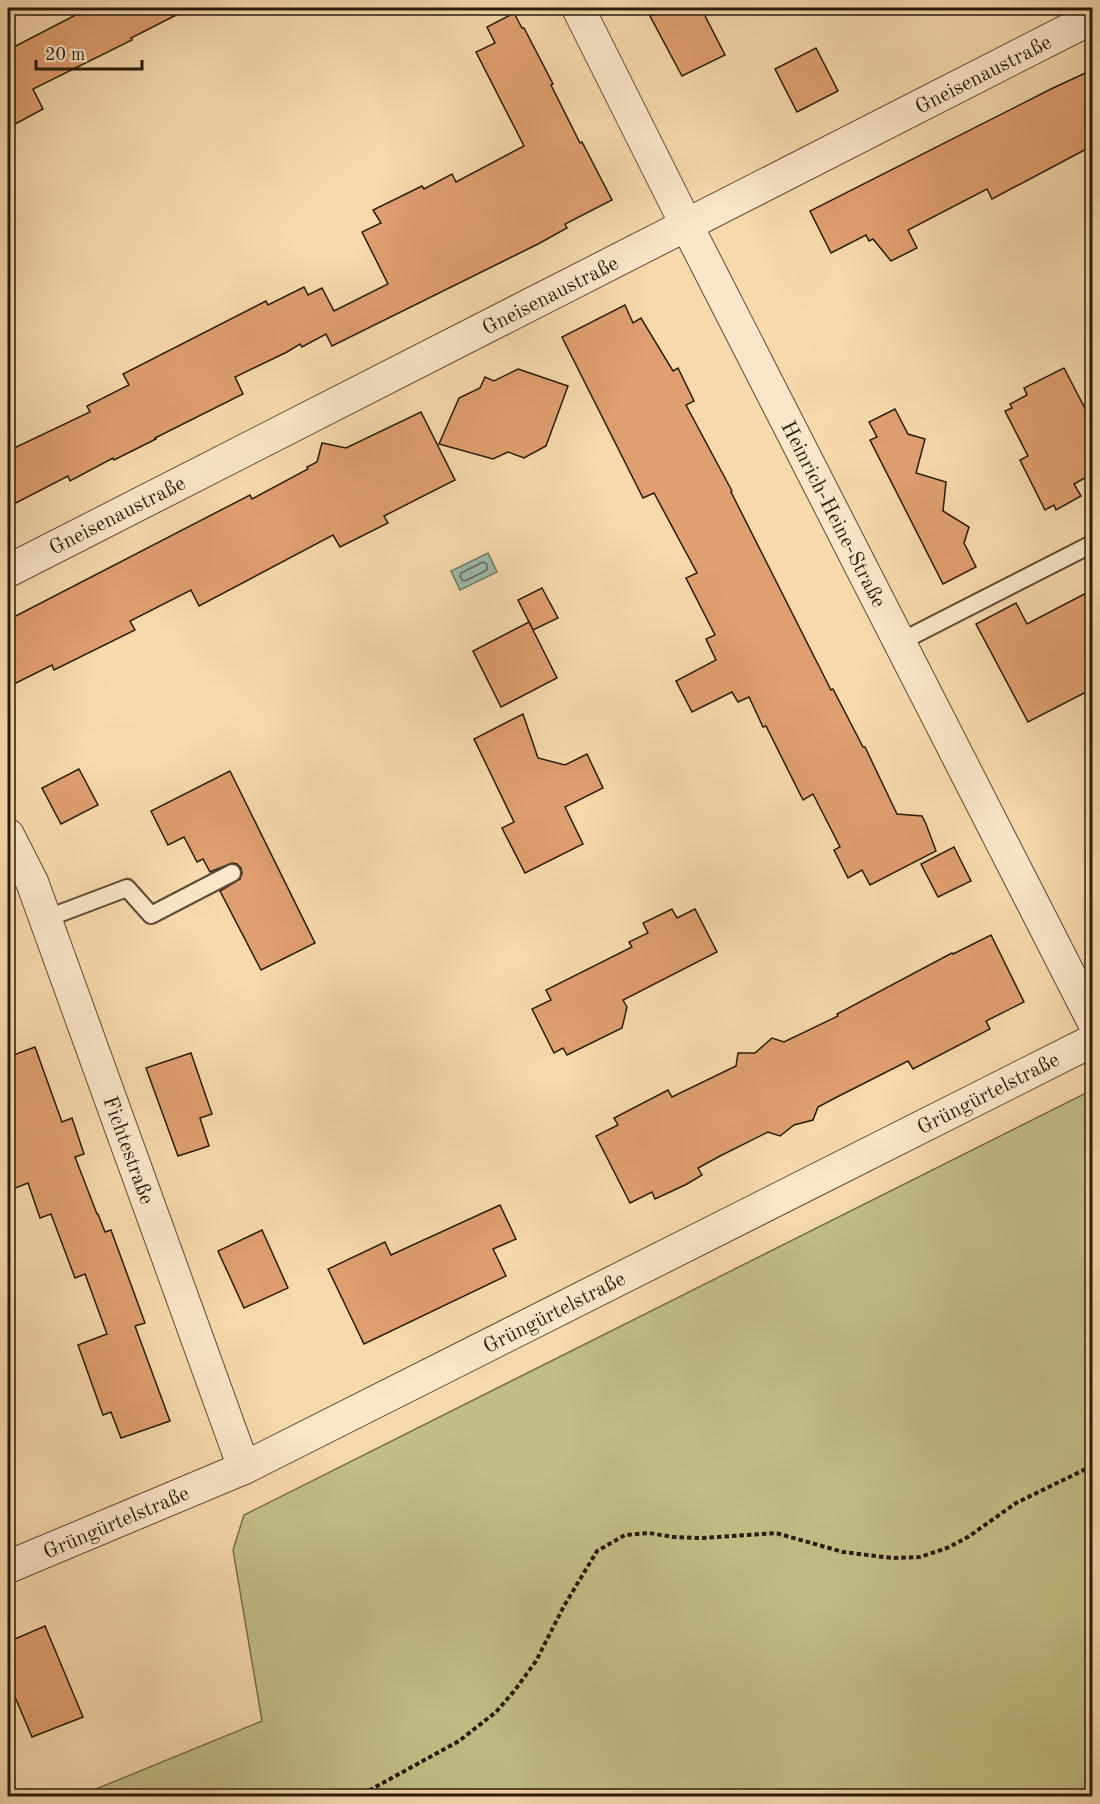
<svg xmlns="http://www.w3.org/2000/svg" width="1100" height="1804" font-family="'Old Standard TT',serif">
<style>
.green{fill:#c2be86;stroke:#746c4a;stroke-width:1.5}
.water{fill:#9dbaaa;stroke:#6e7a6b;stroke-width:1.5}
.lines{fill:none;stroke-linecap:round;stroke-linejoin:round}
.shore{stroke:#626a5c;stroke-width:1.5}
.building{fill:#e09f70;stroke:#271b0d;stroke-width:1.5}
.lane-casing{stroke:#5b4a35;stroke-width:20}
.street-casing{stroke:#5b4a35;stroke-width:34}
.path{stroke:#271b0d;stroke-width:4;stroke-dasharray:4.5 3;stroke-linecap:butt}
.lane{stroke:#fae6c9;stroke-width:16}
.street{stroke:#fae6c9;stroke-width:32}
.labels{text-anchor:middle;stroke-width:4.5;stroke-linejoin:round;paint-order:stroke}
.street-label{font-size:21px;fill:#271b0d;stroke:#fae6c9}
</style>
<rect width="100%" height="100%" fill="#f7d9ac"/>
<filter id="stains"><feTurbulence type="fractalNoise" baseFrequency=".00333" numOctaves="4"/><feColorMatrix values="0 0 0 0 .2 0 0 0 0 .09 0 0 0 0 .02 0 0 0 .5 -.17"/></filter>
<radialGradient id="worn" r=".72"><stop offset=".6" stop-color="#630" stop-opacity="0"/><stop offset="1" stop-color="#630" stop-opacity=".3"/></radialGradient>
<path class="green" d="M1092,1090V1796H79L262,1721L233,1550L244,1515Z"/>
<path class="water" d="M488,553L497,572L460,590L451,571Z"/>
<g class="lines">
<path class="shore" d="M483,562L487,564V570L465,581L462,580L460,576L461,573Z"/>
</g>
<g class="building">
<path d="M89,8H190L131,38L132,40L33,89L43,109L8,128V40L12,48Z"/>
<path d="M666,8H701L725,55L682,76L650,16Z"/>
<path d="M514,13L522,28H524L553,84L551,85L580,143L582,142L612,200L565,224L567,228L538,244L332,346L326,334L302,347L300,344L287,352L235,377L243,394L155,438L156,439L114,460L113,458L70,481L68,476L8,507V451L90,412L87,406L129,385L123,374L266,301L268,305L304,287L308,295L322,288L334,311L388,284L362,232L381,223L373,210L422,186L424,189L452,174L456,182L524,146L476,52L495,43L487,27Z"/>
<path d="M816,48L838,91L797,112L775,69Z"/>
<path d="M1092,70V146L992,199L987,189L908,230L917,248L891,261L873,239L869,241L866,235L831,253L810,211L1053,88Z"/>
<path d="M625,305L633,323L641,318L673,371L678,368L694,401L686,405L732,491L731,492L831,690L833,689L863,747H865L897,814L922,816L926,824L936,851L870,885L862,870L848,878L834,850L840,847L813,794L803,800L766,726L763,727L749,697L738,702L732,692L692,712L676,681L716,660L706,639L715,635L686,578L697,573L654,493L643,498L562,337Z"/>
<path d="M1064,368L1092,422V474L1074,484L1081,496L1056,510L1054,505L1045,510L1020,460L1028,456L1005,411L1012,408L1010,404L1027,395L1024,388Z"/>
<path d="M518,369L568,386L546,446L524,458L508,452L493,459L439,444L459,398L480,388L485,377L494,381Z"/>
<path d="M895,409L908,434L925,439L916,473L946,482L943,511L969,527L964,543L976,567L943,584L870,440L877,437L869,422Z"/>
<path d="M421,412L455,480L384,516L388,523L340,547L333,535L199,606L191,590L130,621L135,630L54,670L52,665L8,687V620L250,495L252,499L308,469L307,467L317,462L322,443L346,448Z"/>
<path d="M542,588L558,618L533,630L518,600Z"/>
<path d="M1092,590V689L1028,722L976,624L1016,603L1027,624Z"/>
<path d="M529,622L557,678L501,707L473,651Z"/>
<path d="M523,714L538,758L565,765L587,754L603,788L565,807L583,844L525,873L502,828L514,822L474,739Z"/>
<path d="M79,769L98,805L61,824L42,788Z"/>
<path d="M230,771L315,943L261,970L220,891L240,879L242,873L241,868L237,864L232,863L210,872L203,859L197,862L184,837L168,845L151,811Z"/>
<path d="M954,847L971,881L938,897L921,864Z"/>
<path d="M672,909L677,918L695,909L717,952L623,1000L627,1007L622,1028L567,1055L563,1048L554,1053L532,1009L551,1000L546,990L632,947L629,942L648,933L643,923Z"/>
<path d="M991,935L1024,1002L986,1021L990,1029L913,1069L908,1061L837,1097L818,1107L813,1120L794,1125L780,1136L768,1132L720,1156L698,1168L702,1175L687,1184L655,1199L652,1192L630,1203L596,1136L618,1125L614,1118L668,1090L672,1097L736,1066L738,1053H755L772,1038L784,1042L838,1016L837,1014L952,953L953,954Z"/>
<path d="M35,1047L62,1122L72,1118L84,1154L75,1157L97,1214H98L105,1232L111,1230L145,1323L135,1326L170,1421L121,1438L111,1412L103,1415L78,1345L107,1334L85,1274L75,1278L51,1214L40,1218L28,1183L8,1191V1057Z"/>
<path d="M191,1053L212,1114L200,1118L209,1146L178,1156L146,1068Z"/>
<path d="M500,1205L516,1239L493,1249L506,1276L364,1344L328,1269L385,1242L391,1255Z"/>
<path d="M262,1230L288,1288L244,1308L218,1251Z"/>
<path d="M45,1626L83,1717L32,1737L15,1697L8,1700V1642Z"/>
</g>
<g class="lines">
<g class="lane-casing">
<g id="lane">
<path d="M900,642L1092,544"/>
<path d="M45,919L127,888L151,915L232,873"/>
</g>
</g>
<g class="street-casing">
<g id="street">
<path d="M578,8L687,226L1092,1019"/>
<path d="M8,571L1092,18"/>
<path d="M8,835L32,882L244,1468"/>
<path d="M8,1567L244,1468L1092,1041"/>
</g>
</g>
<path class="path" d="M364,1796L370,1790L459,1741L496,1712L515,1690L536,1661L564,1606L597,1551L625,1535L649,1533L673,1537L702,1538L776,1533L843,1552L892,1558L920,1557L947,1548L968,1537L1016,1503L1092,1466"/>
<use href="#lane" class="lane"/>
<use href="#street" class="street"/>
</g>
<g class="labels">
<g class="street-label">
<text transform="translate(983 74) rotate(-27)" y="7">Gneisenaustraße</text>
<text transform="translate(550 295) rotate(-27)" y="7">Gneisenaustraße</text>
<text transform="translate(834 514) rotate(63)" y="7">Heinrich-Heine-Straße</text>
<text transform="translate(117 515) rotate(-27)" y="7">Gneisenaustraße</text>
<text transform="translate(988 1093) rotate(-27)" y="7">Grüngürtelstraße</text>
<text transform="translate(129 1150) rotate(70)" y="7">Fichtestraße</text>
<text transform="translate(554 1312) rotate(-27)" y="7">Grüngürtelstraße</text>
<text transform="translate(116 1522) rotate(-23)" y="7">Grüngürtelstraße</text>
</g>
</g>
<rect width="1100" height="1804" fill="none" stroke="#f7d9ac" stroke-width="30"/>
<rect x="9" y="9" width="1082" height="1786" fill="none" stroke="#271b0d" stroke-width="3"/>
<rect x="15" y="15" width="1070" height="1774" fill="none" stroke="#271b0d" stroke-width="1.5"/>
<path d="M36 60v9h106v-9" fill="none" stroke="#271b0d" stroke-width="3"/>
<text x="45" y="60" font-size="18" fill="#271b0d" stroke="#fae6c9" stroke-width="4.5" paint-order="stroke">20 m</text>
<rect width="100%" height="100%" filter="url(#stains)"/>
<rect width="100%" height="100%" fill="url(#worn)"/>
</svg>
